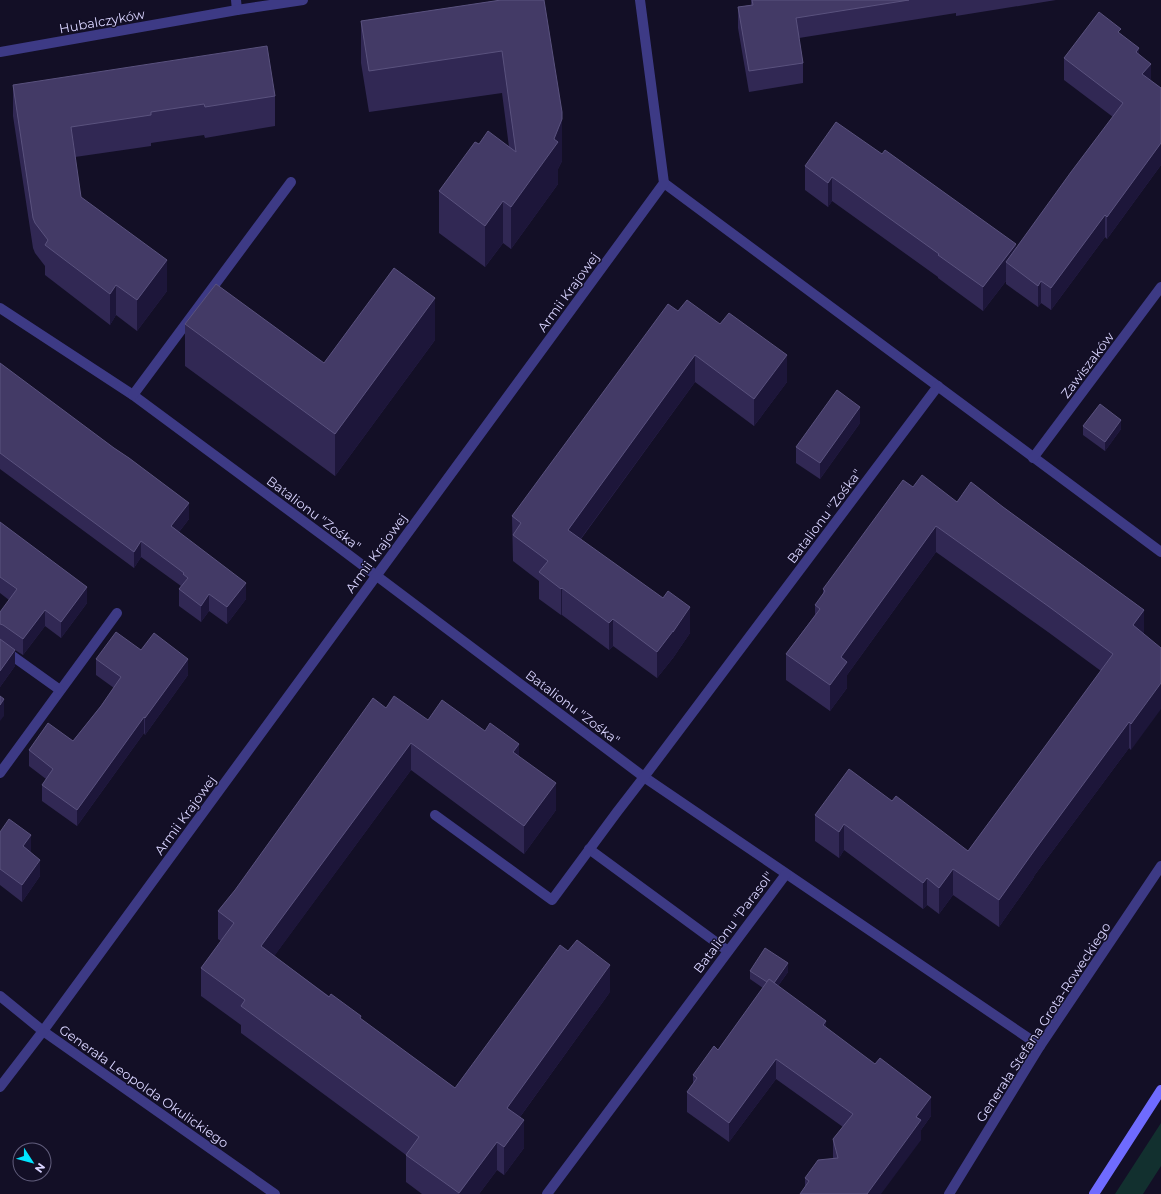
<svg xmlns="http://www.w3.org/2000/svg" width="1161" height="1194" font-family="Montserrat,sans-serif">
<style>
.green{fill:#12302f}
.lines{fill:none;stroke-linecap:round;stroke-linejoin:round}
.lane{stroke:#3d3a85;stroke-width:10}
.street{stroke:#3d3a85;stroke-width:10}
.secondary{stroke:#6f6bff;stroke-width:10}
.wall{fill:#312854}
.shaded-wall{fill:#1d163a}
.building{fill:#433a66;stroke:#5a527e}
.labels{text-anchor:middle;stroke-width:3;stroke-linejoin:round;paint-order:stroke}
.street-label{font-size:13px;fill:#d9d4ff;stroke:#130f26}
</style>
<rect width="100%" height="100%" fill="#130f26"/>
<path class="green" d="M1161,1123V1166L1143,1194H1115Z"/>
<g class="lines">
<g class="lane">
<path d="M236,0L237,10"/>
<path d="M0,773L117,613"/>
<path d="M589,849L728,951"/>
</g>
<g class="street">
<path d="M0,52L237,10L303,0"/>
<path d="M664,183C830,305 995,430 1161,552"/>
<path d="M0,308L133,395L337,546L644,777L1040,1046"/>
<path d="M133,395L291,182"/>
<path d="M1033,458L1161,287"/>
<path d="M0,647L60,690"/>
<path d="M435,815L552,900L617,812L644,777L938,386"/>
<path d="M0,996L43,1031L275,1194"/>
<path d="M0,1087L43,1031L664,183L640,0"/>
<path d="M547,1194L786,874"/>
<path d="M949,1194L1040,1046L1161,866"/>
</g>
<path class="secondary" d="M1094,1194L1161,1090"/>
</g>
<g class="wall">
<path d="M501,0L562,161L558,169V184L511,249L503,243L485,267L439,233V191L479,144L509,147L502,93L369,112L361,63V21Z"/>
<path d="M751,0H1056L956,16V13L799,38L803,63V83L749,92L738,28V7L751,5Z"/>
<path d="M1121,34L1139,54L1151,81L1161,88V165L1107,239L1105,237L1051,310L1041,303L1038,307L1006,284V281L983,311L938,278V277L832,201L828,207L805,190V166L882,154L1016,248L1113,117L1064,80V58Z"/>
<path d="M13,85L275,96V126L205,138L204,135L151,143V146L75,157L81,197L167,291L137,331L116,315L110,325L45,275V266L35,253L33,248L13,116Z"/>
<path d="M678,311L787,382L754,426L695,382L581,539L690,633L673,658L657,678L613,646L609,650L562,615H561L539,599V581L513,561L512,516Z"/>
<path d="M185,324L324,363L435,340L335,476L185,366Z"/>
<path d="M0,363L189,519L179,532L246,599L227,624L209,611L201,622L179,606V589L181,586L141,557L134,568L0,469Z"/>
<path d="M860,423L820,479L796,463V447Z"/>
<path d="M1083,426L1121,429L1105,451L1083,435Z"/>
<path d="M913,487L957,502L1003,507L1144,610L1131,750L1129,748L1034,876V877L999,927L953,895L939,914L927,905L923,909L844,850L839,858L815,841V815L892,801L968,851L1101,671L1048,632L936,552L847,675V688L830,711L786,680V654L815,615V605L823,595V589Z"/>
<path d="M0,522L87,603L61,638L45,626L23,655L15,650V666L0,687V612L9,600L0,593Z"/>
<path d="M141,650L188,675L145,735L144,733L77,826L42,801V785L46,779L29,766V750L73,741L101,706L114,688L96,675V659Z"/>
<path d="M386,708L428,720L519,756L556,810L524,854L411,770L274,956L455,1088L610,992L520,1117L524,1148L504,1175L497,1170L479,1194H422L406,1182V1155L241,1033V1025L201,996V968L221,941L218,939V911Z"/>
<path d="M0,832L31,851L30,852L40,876L22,902L0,885Z"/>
<path d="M750,971L788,972L778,986L826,1028L931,1116L921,1130V1140L805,1187V1178L833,1158V1139L843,1127L776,1079L729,1142L687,1112V1092L693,1084V1075L718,1050L763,988L750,979Z"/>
</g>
<g class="shaded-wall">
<path d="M1139,48V70L1136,52Z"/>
<path d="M1151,64V86L1142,74Z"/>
<path d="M562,112V161L558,169V184L511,249V207L554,139Z"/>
<path d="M1161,143V165L1107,239V217Z"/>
<path d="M832,177V201L828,207V183Z"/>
<path d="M503,201V243L485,267V226Z"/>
<path d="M1105,215V237L1051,310V288Z"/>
<path d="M1016,244V268L1006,262V281L983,311V287Z"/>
<path d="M167,260V291L137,331V300Z"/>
<path d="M1041,281V303L1038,307V286Z"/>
<path d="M116,285V315L110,325V294Z"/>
<path d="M435,298V340L335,476V434Z"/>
<path d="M695,355V382L568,556V530Z"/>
<path d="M787,355V382L754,426V399Z"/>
<path d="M860,407V423L820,479V463Z"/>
<path d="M1121,420V429L1105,451V442Z"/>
<path d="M189,503V519L171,542V526Z"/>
<path d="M936,526V552L847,675V688L830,711V685L841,657Z"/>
<path d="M141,541V557L134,568V552Z"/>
<path d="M246,583V599L227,624V607Z"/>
<path d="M87,587V603L61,638V622Z"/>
<path d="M562,588V615H561V589Z"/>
<path d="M209,594V611L201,622V606Z"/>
<path d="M690,607V633L673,658V632Z"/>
<path d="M45,610V626L23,655V639Z"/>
<path d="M1144,610V636L1133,625Z"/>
<path d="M613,619V646L609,650V623Z"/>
<path d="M673,631V658L657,678V652Z"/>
<path d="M15,650V666L0,687V671Z"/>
<path d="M188,659V675L145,735V718Z"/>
<path d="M1161,683V709L1131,750V724Z"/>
<path d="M4,699V716L0,721V705Z"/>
<path d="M144,717V733L77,826V810Z"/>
<path d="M1129,722V748L1034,876V877L999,927V900L1034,851Z"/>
<path d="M411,743V770L261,974V946Z"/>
<path d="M519,744V772L513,752Z"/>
<path d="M556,783V810L524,854V826Z"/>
<path d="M844,824V850L839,858V832Z"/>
<path d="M31,835V851L23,863V846Z"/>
<path d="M40,860V876L22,902V885Z"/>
<path d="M953,869V895L939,914V888Z"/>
<path d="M927,878V905L923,909V883Z"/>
<path d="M788,963V972L772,994V986Z"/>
<path d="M610,965V992L507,1135V1108Z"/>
<path d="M826,1021V1041L823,1025Z"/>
<path d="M776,1059V1079L729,1142V1123Z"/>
<path d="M931,1097V1116L921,1130V1140L881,1194H867L916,1117Z"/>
<path d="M524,1120V1148L504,1175V1147Z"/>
<path d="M497,1142V1170L479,1194H459Z"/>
</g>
<g class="building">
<path d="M501,0H544L562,112V119L554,139L558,142L511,207L503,201L485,226L439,191L475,142L479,144L488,131L516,152L502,51L369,71L361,21Z"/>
<path d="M752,0H909L796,18L803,63L749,71L738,7L753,5Z"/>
<path d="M1099,12L1121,29L1118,32L1139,48L1136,52L1151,64L1142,74L1161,88V143L1107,217L1105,215L1051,288L1041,281L1038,286L1006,262L1071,172L1123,103L1064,58Z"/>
<path d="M267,46L275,96L205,107L204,104L151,112V115L71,127L81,197L167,260L137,300L116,285L110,294L45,245L48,240L35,223L33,218L13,85Z"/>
<path d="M836,122L882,154L885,150L1016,244L983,287L938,255L939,254L832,177L828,183L805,166Z"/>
<path d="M394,268L435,298L335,434L185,324L216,284L324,363Z"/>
<path d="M687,300L720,324L729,313L787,355L754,399L695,355L568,530L663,598L668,591L690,607L673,632V631L657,652L613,619L609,623L562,588L561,589L539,572L548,561L513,535L521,523L512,516L668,304L678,311Z"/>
<path d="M0,363L114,448L129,458L189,503L171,526L246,583L227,607L209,594L201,606L179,589L188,578L183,574L184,573L141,541L134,552L0,453Z"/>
<path d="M837,390L860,407L820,463L796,447Z"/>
<path d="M1100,404L1121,420L1105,442L1083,426Z"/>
<path d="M922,475L957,502L971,482L1003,507L1144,610L1133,625L1161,648V683L1131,724L1129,722L1034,851L999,900L953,869L939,888L927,878L923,883L844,824L839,832L815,815L849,769L892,801L896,796L968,851L1113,654L1048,606L936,526L841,657L847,662L830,685L786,654L820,609L815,605L825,591L823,589L903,480L913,487Z"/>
<path d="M0,522L87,587L61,622L45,610L23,639L3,625L0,624V612L17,589L0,577Z"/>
<path d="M116,632L141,650L154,633L188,659L145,718L144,717L77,810L42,785L53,769L29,750L48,723L73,741L101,706L121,677L96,659Z"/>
<path d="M0,639L15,650L0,671Z"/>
<path d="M0,696L4,699L0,705Z"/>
<path d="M394,696L428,720L442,700L485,731L490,723L519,744L513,752L556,783L524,826L411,743L261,946L329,997L331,994L361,1016L360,1018L455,1088L560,945L568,951L577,940L610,965L507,1108L524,1120L504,1147L497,1142L459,1193L406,1155L419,1137L241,1006L245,1000L201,968L234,923L218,911L235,890L373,698L386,708Z"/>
<path d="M9,819L31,835L23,846L40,860L22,885L0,869V832Z"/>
<path d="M765,948L788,963L774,983L769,979L767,982L750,971Z"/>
<path d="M769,979L826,1021L823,1025L875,1064L880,1058L931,1097L916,1117L921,1120L867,1194H800L809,1181L805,1178L818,1160L838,1158L833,1139L853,1114L776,1059L729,1123L687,1092L697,1078L693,1075L714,1046L718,1050Z"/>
</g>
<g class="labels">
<g class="street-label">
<text transform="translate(102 21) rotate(-10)" y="5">Hubalczyków</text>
<text transform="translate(568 292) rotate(-54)" y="5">Armii Krajowej</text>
<text transform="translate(1087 365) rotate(-53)" y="5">Zawiszaków</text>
<text transform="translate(314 513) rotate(37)" y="5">Batalionu "Zośka"</text>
<text transform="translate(824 516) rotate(-53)" y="5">Batalionu "Zośka"</text>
<text transform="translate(376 553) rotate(-54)" y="5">Armii Krajowej</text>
<text transform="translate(573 707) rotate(37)" y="5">Batalionu "Zośka"</text>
<text transform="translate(185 815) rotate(-54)" y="5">Armii Krajowej</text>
<text transform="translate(733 922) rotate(-53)" y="5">Batalionu "Parasol"</text>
<text transform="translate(1043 1022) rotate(-57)" y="5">Generała Stefana Grota-Roweckiego</text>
<text transform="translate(144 1086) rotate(35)" y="5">Generała Leopolda Okulickiego</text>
</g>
</g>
<g transform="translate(32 1162) rotate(126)"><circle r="19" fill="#130f26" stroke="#625e7d"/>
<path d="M0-3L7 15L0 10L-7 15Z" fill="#00e5ff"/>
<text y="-6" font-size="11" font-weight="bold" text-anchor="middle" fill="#d9d4ff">N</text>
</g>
</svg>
